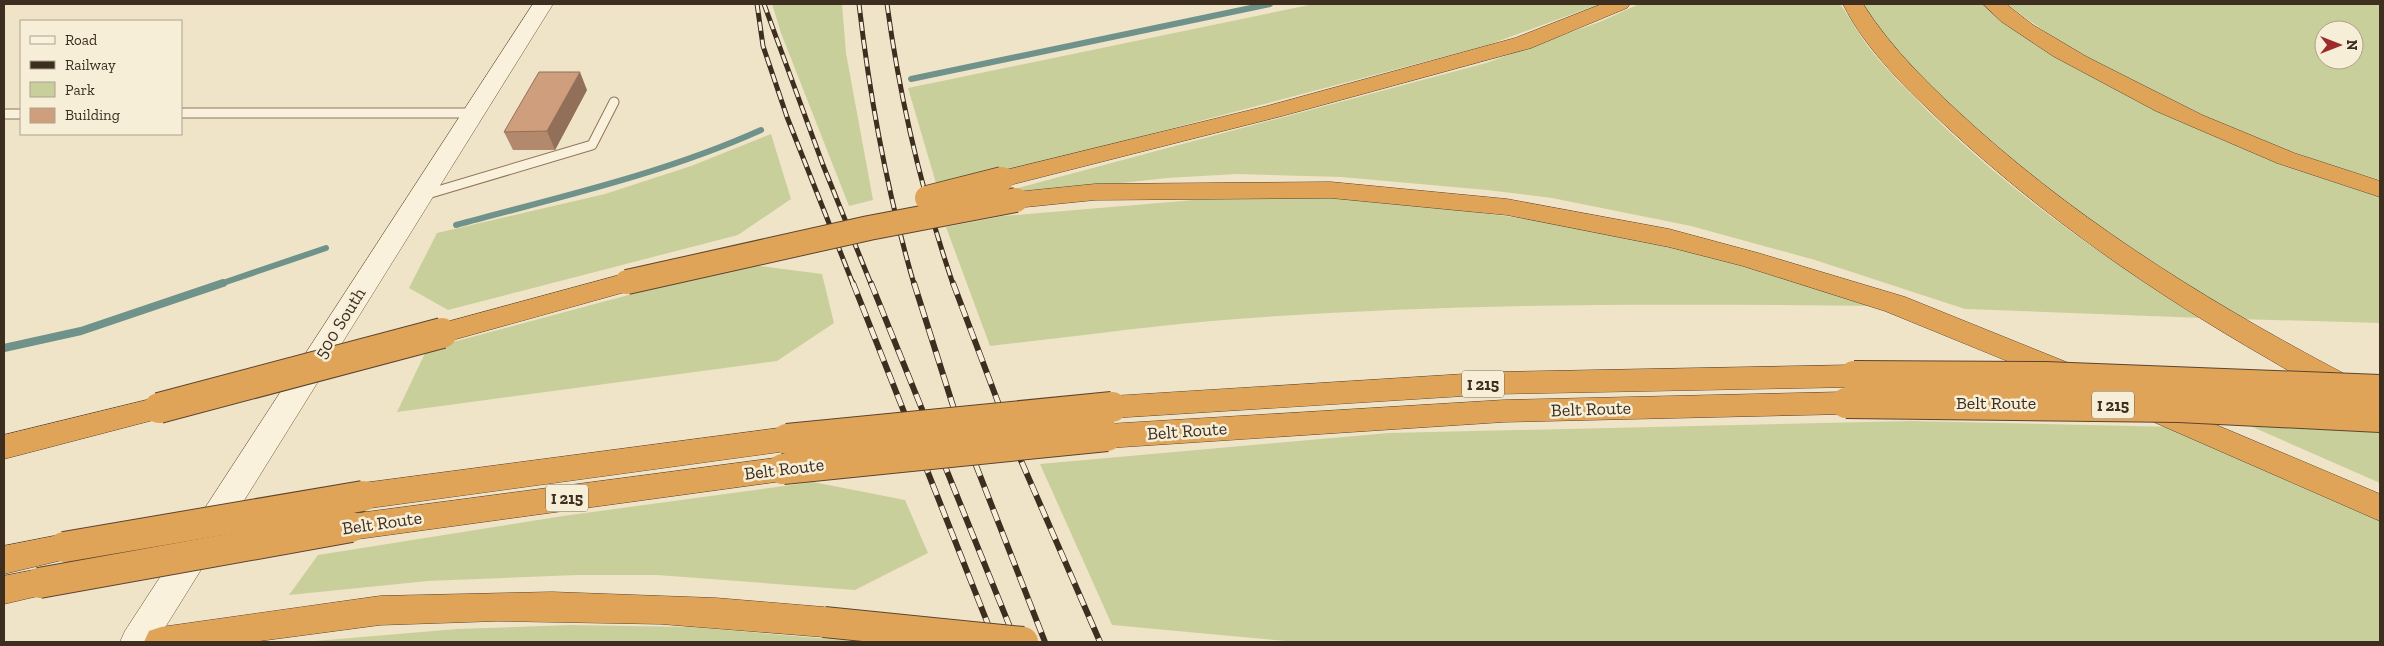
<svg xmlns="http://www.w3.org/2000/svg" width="2384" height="646" font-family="'Zilla Slab',serif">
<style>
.green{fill:#c9cf9b;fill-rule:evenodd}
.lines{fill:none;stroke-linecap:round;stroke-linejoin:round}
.stream-far1{stroke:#6f938a;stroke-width:6}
.stream{stroke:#6f938a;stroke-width:8}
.lane-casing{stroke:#8d765c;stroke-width:11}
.secondary-casing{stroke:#6f573f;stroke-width:1}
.highway-casing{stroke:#5b4430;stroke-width:1}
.lane{stroke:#faf1dc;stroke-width:9}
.secondary{fill:#faf1dc;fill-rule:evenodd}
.highway{fill:#e0a458;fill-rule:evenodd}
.rail-far1-casing{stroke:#3d2e20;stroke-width:5}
.rail-casing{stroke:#3d2e20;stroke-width:6}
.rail-far1{stroke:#f7eed8;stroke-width:3;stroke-dasharray:9;stroke-linecap:butt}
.rail{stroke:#f7eed8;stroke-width:4.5;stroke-dasharray:12;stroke-linecap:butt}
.highway-bridge-far1-casing{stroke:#5b4430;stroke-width:26;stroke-linecap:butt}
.highway-bridge-casing{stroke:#5b4430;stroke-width:32;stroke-linecap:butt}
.highway-bridge-far1{stroke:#e0a458;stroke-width:24}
.highway-bridge{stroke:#e0a458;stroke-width:30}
.wall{fill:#b2896c}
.shaded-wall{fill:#916f58}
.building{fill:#cf9f7d;stroke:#916f58}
.labels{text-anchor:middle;stroke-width:5;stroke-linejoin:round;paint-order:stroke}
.shield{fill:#f7eed8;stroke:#756857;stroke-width:1}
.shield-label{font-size:16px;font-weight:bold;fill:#3d2e20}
.street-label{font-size:18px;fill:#3d2e20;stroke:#f7eed8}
</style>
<rect width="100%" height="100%" fill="#f0e4c8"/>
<g class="green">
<path d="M772,4H842L846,53L873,200L849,206L781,33Z"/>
<path d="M1314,4H1600L1488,45L938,190L908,88Z"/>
<path d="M1639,4H1840C1849,17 1858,32 1867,45C1886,70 1910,93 1932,115C2013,194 2105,259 2202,318L1965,309L1815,260L1691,226L1552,198L1487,190L1341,177L1237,174L1167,178L1013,195L1010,190L1486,63L1602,21Z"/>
<path d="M1862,4H1985L2045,47L2340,183L2380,195V323L2239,319L2088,221L1986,141L1914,70L1869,17Z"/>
<path d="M2007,4H2380V180C2251,142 2114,87 2007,4ZM2324,30H2354V60H2324Z"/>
<path d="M771,134L791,199L738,235L448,310L409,288L437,233L605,194L691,166Z"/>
<path d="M1293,195L1358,199L1442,208L1559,223L1670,244L1887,306C1671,304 1453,302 1237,319C1155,325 1073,337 990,346L946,227L1003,216L1230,197Z"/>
<path d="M744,264L822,274L834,323L777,361L397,412L427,349Z"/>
<path d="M1913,421L2177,427L2380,517V642H1296L1112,625L1040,464L1388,433Z"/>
<path d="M2248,425L2380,432V483Z"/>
<path d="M813,482L905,500L928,553L855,590L657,575H578L428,581L289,595L318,555L563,516Z"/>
<path d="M571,625L690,627L865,642H303L457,629Z"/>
</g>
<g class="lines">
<g class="stream-far1">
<path d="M911,79L1270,4"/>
<path d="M456,225C559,197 663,174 761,130"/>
<path d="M220,284L326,248"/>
</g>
<path class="stream" d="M4,348L81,331L223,283"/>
<g class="lane-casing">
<g id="lane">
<path d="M181,113H473"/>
<path d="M4,114H21"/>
<path d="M424,195L592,145L614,102"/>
</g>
</g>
<g class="secondary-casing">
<path id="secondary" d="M533,4H553L156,642H120L125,631Z"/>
</g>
<g class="highway-casing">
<g id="highway">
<path d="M1602,4H1630L1627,8L1531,48L1282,116L1002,187L993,185L990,179L993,173L1267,106L1515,38Z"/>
<path d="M1843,4H1863C1893,51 1933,89 1975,127C2090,230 2222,310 2358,381L2362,389L2358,397C2355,398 2351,400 2347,400C2335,399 2281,366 2267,358C2152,292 2044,217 1947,127C1909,91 1866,51 1843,4Z"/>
<path d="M1983,4H2006L2033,25L2087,57L2202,115L2294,153L2380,181V197L2277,163L2156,111L2053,56L2002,22Z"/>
<path d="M1331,182L1507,199L1669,229L1758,253L1905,297L2081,368L2085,376L2081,384L2071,387L1885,311L1743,266L1669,247L1507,215L1331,198L1095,200L1016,208L1007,206L1004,200L1007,194L1016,192L1095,184Z"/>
<path d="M627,273L636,275L640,282L636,289L442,343L432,340L428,333L432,326Z"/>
<path d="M1854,365L1864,368L1868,376L1864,384L1854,387L1496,394L1112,418L1102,415L1097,407L1102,399L1112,396L1496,372Z"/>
<path d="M1846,392L1856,395L1861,403L1856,411L1846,414L1504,422L1107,448L1096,444L1092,436L1096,428L1107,424L1504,400Z"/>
<path d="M159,397L169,400L174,408L169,416L4,459V435Z"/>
<path d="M2150,397L2380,494V521L2140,416L2135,408L2140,400Z"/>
<path d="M787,427L798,431L802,439L798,447L787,451L363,509L352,505L347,496L352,487L363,483Z"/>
<path d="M783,457L794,460L798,469L794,478L783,481L351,540L340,536L335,527L340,518L351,514Z"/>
<path d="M64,534L75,537L80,547L75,557L4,574V546Z"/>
<path d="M39,569L51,573L55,583L51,593L4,604V576Z"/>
<path d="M552,592L716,598L824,607L836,612L841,622L836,632L824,637L661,624L498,621L380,625L252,642H144L149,631L161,627L380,596Z"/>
</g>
</g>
<use href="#lane" class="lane"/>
<use href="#secondary" class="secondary"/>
<use href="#highway" class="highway"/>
<g class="rail-far1-casing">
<g id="rail-far1">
<path d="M757,4L763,46L787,117L853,284"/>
<path d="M764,4L823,165L871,284"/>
<path d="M859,4C870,99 887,192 914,284"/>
<path d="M887,4C900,100 922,193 953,284"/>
</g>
</g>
<g class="rail-casing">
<g id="rail">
<path d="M853,283L995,642"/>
<path d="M871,283L1016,642"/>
<path d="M914,283L954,409L1045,642"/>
<path d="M953,283L1013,442L1100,642"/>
</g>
</g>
<use href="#rail-far1" class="rail-far1"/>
<use href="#rail" class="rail"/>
<g class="highway-bridge-far1-casing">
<g id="highway-bridge-far1">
<path d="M927,198L1002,179"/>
<path d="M627,282L869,228L1016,200"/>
</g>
</g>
<g class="highway-bridge-casing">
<g id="highway-bridge">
<path d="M1854,376L2045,377L2380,390"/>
<path d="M1846,403L2179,407L2380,417"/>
<path d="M159,408L442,333"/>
<path d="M787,439L1112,407"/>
<path d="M783,469L1107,436"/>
<path d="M64,547L363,496"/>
<path d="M39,583L351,527"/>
<path d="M824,622L1023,642"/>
</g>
</g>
<use href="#highway-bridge-far1" class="highway-bridge-far1"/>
<use href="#highway-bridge" class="highway-bridge"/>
</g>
<path class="wall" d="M587,90L555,150H513L504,132Z"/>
<path class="shaded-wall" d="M580,72L587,90L555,150L547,131Z"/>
<path class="building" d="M539,72H580L547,131L504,132Z"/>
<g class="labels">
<g class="shield">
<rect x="1462" y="370.5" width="42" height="27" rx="4"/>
<rect x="2092" y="391.5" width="42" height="27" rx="4"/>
<rect x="546" y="484.5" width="42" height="27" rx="4"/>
</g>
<g class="shield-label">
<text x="1483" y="390">I 215</text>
<text x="2113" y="411">I 215</text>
<text x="567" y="504">I 215</text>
</g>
<g class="street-label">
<text transform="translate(340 323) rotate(-58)" y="6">500 South</text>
<text x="1996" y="409">Belt Route</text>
<text transform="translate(1591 409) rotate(-2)" y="6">Belt Route</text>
<text transform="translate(1187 431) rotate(-4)" y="6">Belt Route</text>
<text transform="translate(784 469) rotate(-7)" y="6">Belt Route</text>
<text transform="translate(382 523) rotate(-8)" y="6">Belt Route</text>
</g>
</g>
<rect width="2384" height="646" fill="none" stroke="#3d2e20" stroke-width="10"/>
<rect x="20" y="20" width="162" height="115" fill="#f7eed8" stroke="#ada18e"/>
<rect x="30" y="36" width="25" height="8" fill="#faf1dc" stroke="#ada18e"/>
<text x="65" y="45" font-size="15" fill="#3d2e20">Road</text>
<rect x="30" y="61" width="25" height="8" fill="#3d2e20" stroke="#ada18e"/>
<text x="65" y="70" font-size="15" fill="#3d2e20">Railway</text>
<rect x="30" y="82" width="25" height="15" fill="#c9cf9b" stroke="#ada18e"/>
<text x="65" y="95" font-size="15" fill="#3d2e20">Park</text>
<rect x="30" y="108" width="25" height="15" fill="#cf9f7d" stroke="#ada18e"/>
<text x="65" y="120" font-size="15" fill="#3d2e20">Building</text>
<g transform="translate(2339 45) rotate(90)"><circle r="24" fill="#f7eed8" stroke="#ada18e"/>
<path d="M0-4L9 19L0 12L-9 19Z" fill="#9e2a2b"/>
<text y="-8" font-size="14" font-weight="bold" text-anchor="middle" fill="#3d2e20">N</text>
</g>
</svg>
